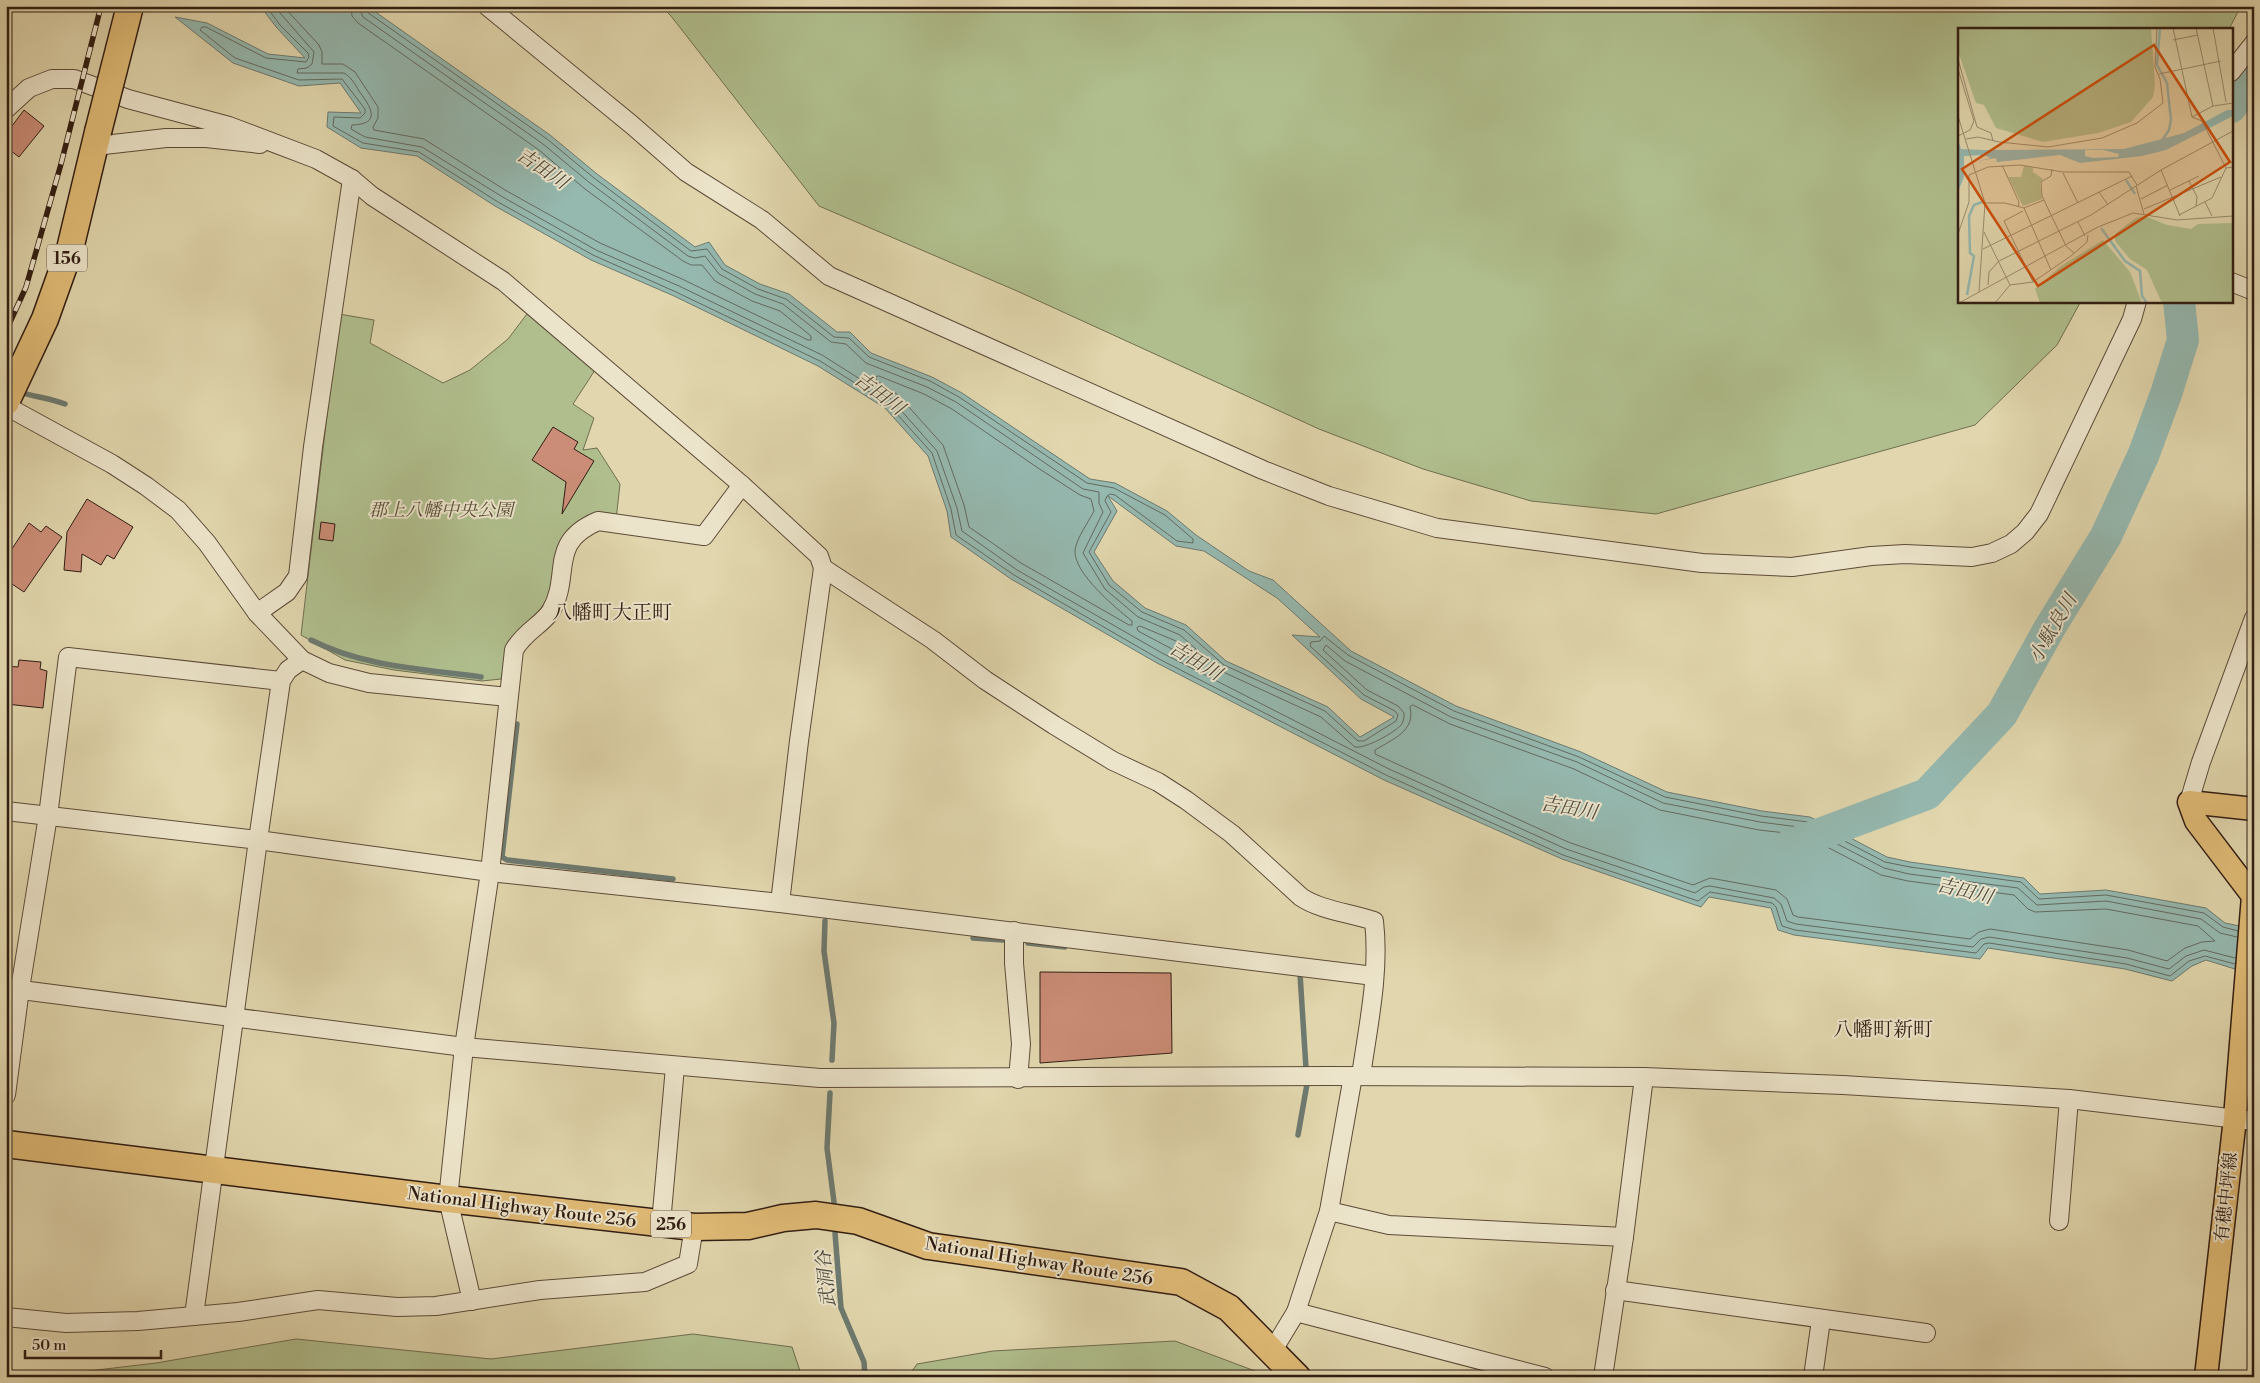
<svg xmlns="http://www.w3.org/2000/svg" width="2260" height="1383" font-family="'Libre Bodoni','Noto Serif JP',serif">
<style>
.green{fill:#b0be8d;stroke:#706e50}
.water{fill:#95b8af;stroke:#6d7a70;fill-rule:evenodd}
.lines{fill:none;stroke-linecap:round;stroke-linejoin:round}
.shore{stroke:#636a60;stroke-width:1}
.stream{stroke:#6d7a70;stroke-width:5.5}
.river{stroke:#95b8af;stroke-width:32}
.building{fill:#cb8d77;stroke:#311d12}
.minor-casing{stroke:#5d4b39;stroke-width:20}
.major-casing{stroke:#311d12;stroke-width:25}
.highway-casing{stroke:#311d12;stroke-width:29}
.minor{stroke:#ece4ca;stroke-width:18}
.major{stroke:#e0bb76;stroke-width:22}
.highway{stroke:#e0bb76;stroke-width:26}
.rail-casing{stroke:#311d12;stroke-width:5.5}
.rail{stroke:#ece4ca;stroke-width:4;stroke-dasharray:11;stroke-linecap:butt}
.highway-bridge-casing{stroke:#311d12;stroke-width:29;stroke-linecap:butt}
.highway-bridge{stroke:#e0bb76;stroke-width:26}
.labels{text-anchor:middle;stroke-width:4;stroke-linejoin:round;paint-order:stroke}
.shield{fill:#ece4ca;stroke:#695949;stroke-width:1}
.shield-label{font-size:16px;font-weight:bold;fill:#311d12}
.park-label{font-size:18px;font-style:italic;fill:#574d37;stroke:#ece4ca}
.street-label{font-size:18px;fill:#311d12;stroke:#ece4ca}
.water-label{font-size:19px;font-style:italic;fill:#4f4c41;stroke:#ece4ca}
.quarter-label{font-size:20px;fill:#311d12;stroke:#ece4ca}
.inset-river{fill:none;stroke:#95b8af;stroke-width:2.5}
.inset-road{fill:none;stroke:#9b8c6f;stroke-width:1}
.view{fill:#cd500d;fill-opacity:0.15;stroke:#cd500d;stroke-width:2.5}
.inset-edge{fill:none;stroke:#311d12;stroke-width:2.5}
</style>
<rect width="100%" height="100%" fill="#e1d6ad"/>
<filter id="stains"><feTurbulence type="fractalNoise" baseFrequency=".004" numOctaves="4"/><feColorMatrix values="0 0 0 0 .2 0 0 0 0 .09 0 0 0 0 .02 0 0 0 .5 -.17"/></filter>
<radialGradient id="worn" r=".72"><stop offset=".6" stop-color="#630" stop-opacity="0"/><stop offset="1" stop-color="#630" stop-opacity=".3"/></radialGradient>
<g class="green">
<path d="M661,6H2241L2229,29H1959V301H2081L2057,345L1975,425L1656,514L1531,501L1423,469L1319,429L1017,291L819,206L671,16Z"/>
<path d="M530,310L597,367L573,404L594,418L583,450L597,448L620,484L616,520L587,518L550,595L539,611L516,633L508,646L501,679L482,681L394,670L345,660L301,635L339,314L374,320L370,343L443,383L470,370L508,339Z"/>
<path d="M693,1334L792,1347L802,1377H38L156,1363L296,1339L491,1359Z"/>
<path d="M1175,1341L1271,1377H908L917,1364L993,1351Z"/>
</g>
<path class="water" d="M260,6H367L550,135L597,174L695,247L709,242L725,265L760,284L789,294L837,332H850L871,353L932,377L962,393L1090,479L1115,483L1167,511L1196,535L1249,571L1273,580L1351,651L1456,706L1581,752L1667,792L1762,811L1810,817L1887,857L1910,862L2024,878L2040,894L2106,890L2206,908L2225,923L2254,929V975L2206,960L2192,966L2172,981L2125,969L1988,948L1980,959L1794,935L1778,930L1771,908L1709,897L1701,907L1562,859L1384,780L1157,663L1011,579L951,537L947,511L928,456L885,408L818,366L674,296L591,260L495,206L417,156L361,148L327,127L328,112L361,113L340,83L299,86L233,63L175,17L207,23L268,54L305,58L277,28ZM1108,496L1176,546L1204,551L1277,598L1320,637L1292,635L1361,699L1394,717L1360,737L1328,707L1226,661L1186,625L1145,608L1113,581L1094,552L1117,511Z"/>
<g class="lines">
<g class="shore">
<path d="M266,6L280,25L308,53L309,57L306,62L266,58L206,27H202L200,30L235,58L299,80L342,79L365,109V113L360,118L334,117L333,126L363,143L419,152L498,202L593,255L676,292L820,361L887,403L932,453L951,509L956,535L1014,575L1159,659L1386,775L1563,855L1698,901L1710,892L1772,903L1776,907L1782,926L1795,930L1976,953L1984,944L1989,943L2126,964L2170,976L2189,961L2205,956L2235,964"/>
<path d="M274,6L314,52L312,64L307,68L298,69L297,73H344C351,77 355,84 359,91C371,107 382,124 352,125L351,129L365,137L422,147L501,196L596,250L679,286L822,355L890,398L937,451L957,508L962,531L1017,570L1162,653L1389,769L1566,849L1695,893L1704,887L1710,886L1774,898L1781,904L1787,921L1796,924L1973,947L1981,939L1989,937L2127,958L2169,969L2186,956L2204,950L2235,958"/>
<path d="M283,6L319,45L322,52V64H343L355,72L378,107V118L373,127L374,130L424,139L505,190L600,243L682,279L808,340H811V336L780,311L752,301L715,281L702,265H691L683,261L585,189L539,150L358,23L352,16L351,6"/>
<path d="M358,6L363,17L543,144L590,183L688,256L695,258L705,256L719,274L755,294L783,304L831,342L846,344L866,363L927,387L956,402L1083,489L1099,492V503L1103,512L1083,553L1105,589L1138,617L1180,635L1221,671L1321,717L1355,747C1365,749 1394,733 1401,725C1404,721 1404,717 1404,713L1398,706L1367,690L1323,650L1326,645L1345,661L1451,717L1577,762L1663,803L1760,822L1806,828L1884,868L1909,874L2018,888L2037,905L2106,901L2201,919L2220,933L2237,937"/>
<path d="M364,6L367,12L547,139L594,178L691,251L707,249L722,269L758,289L786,299L834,337L849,338L869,357L930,381L959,397L1087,483L1114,488L1165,515L1193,539V543L1177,541L1115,495L1110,494L1107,496L1105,501L1111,512L1089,552L1109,585L1142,612L1184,630L1224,665L1325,711L1358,741H1364L1396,721L1398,715L1395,711L1364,695L1310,646L1311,642L1320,641L1324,636L1348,655L1454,711L1579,757L1665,797L1761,816L1808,822L1885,862L1910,867L2021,882L2039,899L2106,895L2204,913L2223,927L2238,931"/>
<path d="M879,376L924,394L952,409L1038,468L1080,495L1091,499L1094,511C1088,523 1077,537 1075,550C1073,573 1116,608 1132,621V625H1129L1021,563L969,527L964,505L943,445L898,395L876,380V377Z"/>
<path d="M1140,626L1176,641L1190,653V656L1187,657L1138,631L1137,628Z"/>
<path d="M1413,705L1450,724L1574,769L1660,810L1759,830L1804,835L1881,875L1908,881L2014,895L2028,909L2035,912L2106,909L2198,926L2215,941L2202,942L2185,948L2167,961L2128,950L1990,929L1979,932L1970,939L1798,917L1793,915L1787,899L1776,890L1710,878L1693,885L1568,842L1375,754V750C1393,739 1416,731 1410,707Z"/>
</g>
<g class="stream">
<path d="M19,392C35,397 50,398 65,404"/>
<path d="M311,640C364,667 423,669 481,677"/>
<path d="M517,724L502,857L507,860L673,879"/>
<path d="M825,921L824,951L834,1023L832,1060"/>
<path d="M973,938L1003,940"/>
<path d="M1028,943L1065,947"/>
<path d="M830,1093L827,1148L834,1202"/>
<path d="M1298,1135L1307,1084L1300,974"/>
<path d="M835,1233L841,1308L864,1362L865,1377"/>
</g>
<g class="river">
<path d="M2231,107L2254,74"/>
<path d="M1790,845L1927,794L2002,714L2049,629L2106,536L2143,456L2166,394L2183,340L2179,301"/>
</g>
</g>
<g class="building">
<path d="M24,110L44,126L19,157L6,147V134Z"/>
<path d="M553,427L578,442L574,449L594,461L562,514L566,482L532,460Z"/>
<path d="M87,499L133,527L114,559L107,555L101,565L82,554L81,572L64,570L67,532Z"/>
<path d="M321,522L335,524L333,541L319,539Z"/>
<path d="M29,523L41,532L46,526L62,537L24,592L6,580V558Z"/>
<path d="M19,660L41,662L40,669L47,671L43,708L6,704V666L18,667Z"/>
<path d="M1040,972L1171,973L1172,1053L1040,1063Z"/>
</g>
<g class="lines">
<g class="minor-casing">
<g id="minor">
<path d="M487,6L632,125L686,172L762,220L829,276L1263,470L1329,496L1437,528L1702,563L1792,567L1871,556L1905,554L1972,557L1992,553L2011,544L2025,532L2039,514L2132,319L2137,301"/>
<path d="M2231,72L2254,43"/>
<path d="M6,109L29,88L52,79H74L128,99L229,126L316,159L352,179L372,196L503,281L742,485L819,556L823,568L933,640L985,680L1054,725L1113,761L1158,782L1186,800L1232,834L1301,897C1320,910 1350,913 1374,921C1380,972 1368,1026 1361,1076"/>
<path d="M95,146L166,138H206L260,144"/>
<path d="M2231,282L2254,291"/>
<path d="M6,406L112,464L146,486L178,510L207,543L257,613L302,660L329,673L369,683L508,697"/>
<path d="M257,613L287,592L298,576L313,447L352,179"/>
<path d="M2189,802L2201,762L2254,618"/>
<path d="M6,811L258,840L490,872L780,903L1374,976"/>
<path d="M780,903L799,741L823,568"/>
<path d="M1014,931V963L1021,1044L1018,1079"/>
<path d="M6,988L464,1047L820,1078L1328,1076L1644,1077L1843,1085L2069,1099L2254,1121"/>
<path d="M6,1095L20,989L48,816L68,657L281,681"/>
<path d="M1329,1211L1389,1225L1624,1237"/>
<path d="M2059,1221L2069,1099"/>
<path d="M661,1223L675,1067"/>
<path d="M1615,1290L1926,1333"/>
<path d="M472,1301L448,1199L464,1047L490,872L514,650C525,631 542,625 551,611C572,574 547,543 598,521L704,536L742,485"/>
<path d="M1296,1312L1545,1377"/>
<path d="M194,1316L258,840L281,681L288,670L302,660"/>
<path d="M6,1317L66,1323L138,1321L238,1312L318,1300L397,1307L436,1306L540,1290L645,1282L688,1264L694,1227"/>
<path d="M1273,1350L1296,1312L1329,1211L1353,1076"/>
<path d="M1603,1377L1624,1237L1644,1077"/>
<path d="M1813,1377L1821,1320"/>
</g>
</g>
<g class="major-casing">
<path id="major" d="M2206,1377L2235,1118L2253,896L2196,821L2189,802L2254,809"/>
</g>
<g class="highway-casing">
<g id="highway">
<path d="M6,402L45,319L70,249L98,132"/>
<path d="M6,1144L448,1199L694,1227L748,1226L783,1218L816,1215L858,1221L928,1246L1181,1282L1229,1308L1297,1377"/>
</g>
</g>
<use href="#minor" class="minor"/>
<use href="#major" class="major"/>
<use href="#highway" class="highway"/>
<g class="rail-casing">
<path id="rail" d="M6,331L26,287L61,164L101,6"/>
</g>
<use href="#rail" class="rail"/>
<g class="highway-bridge-casing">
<path id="highway-bridge" d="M98,132L130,6"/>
</g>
<use href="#highway-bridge" class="highway-bridge"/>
</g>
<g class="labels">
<g class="shield">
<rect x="47" y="244.5" width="40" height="27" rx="4"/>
<rect x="651" y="1210.5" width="40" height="27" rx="4"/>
</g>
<g class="shield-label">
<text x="67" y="264">156</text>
<text x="671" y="1230">256</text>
</g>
<g class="park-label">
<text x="441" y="516">郡上八幡中央公園</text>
</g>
<g class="street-label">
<text transform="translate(2226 1197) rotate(-84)" y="6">有穂中坪線</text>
<text transform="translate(522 1207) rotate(7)" y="6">National Highway Route 256</text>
<text transform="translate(1039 1261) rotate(9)" y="6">National Highway Route 256</text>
</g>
<g class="water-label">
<text transform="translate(543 168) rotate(34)" y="7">吉田川</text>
<text transform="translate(880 393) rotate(37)" y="7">吉田川</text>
<text transform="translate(2052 628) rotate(-60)" y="7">小駄良川</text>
<text transform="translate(1196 660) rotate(31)" y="7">吉田川</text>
<text transform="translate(1569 807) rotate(10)" y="7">吉田川</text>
<text transform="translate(1965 890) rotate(14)" y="7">吉田川</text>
<text transform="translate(825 1279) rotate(-96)" y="7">武洞谷</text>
</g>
<g class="quarter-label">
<text x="612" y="619">八幡町大正町</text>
<text x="1883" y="1036">八幡町新町</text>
</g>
</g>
<g transform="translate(1958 28)">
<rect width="275" height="275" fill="#e1d6ad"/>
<path d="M0,0H193L197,57L195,69L173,94L140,105L85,114L38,100L26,77L18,75L0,23ZM66,138L75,139V144L85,151L82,155L84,171L65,178L50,149H63ZM187,188L209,197L233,201L240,196L275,195V275H204L189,242L172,231L157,213V206L163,201L178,190ZM145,212L172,244L184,275H82L77,261L103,238Z" fill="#b0be8d"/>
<path d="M269,82H275V88L208,122L184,128L122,135L102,127L39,134L38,130L20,133L33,130L26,127L6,128V149L0,164V112L3,121L25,122L166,121L226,105ZM127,122H145L161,126L160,129L135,130L127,128Z" fill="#95b8af" fill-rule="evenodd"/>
<path class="inset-river" d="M202,0L199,37L209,55L213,92L211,102L203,114M168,152L177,166M143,200L167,233L182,243L184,268L189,275M9,267L16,228L12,225L11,188L16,177L24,174"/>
<path class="inset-road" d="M215,0L234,89M238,0L255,78L234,89L244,93L268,140L275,139M255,0L268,74M215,12L240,7M0,31L19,99L33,105L35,113M0,41L16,93L12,102L0,108M201,46L263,33M255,78L275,75M0,88L27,175L21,264M8,111L20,109L41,114L90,119L144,110L179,95L205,75L202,51L197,39L199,0M44,137L61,174L60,179M94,141L93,148L83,154L84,168L108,218L116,225M203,142L222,188M105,145L120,175M231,153L239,169L238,178M178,158L186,186M212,162L241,148M141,164L150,177M183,171L210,157M247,174L254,188M27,175H47L66,180L86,172M66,180L93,242M186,181L263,149M65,183L46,193L75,254M221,187L254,170L268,140M120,194L127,208M26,204L52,257M0,206L11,174V147L30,139L62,137L105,144H171L179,157M25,221L174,148M30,257L31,244L41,233L133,187L203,142L275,103M1,275L140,199L175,185L219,192L275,188M37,275L52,257L75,254L113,228L129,214L130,207"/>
<path class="view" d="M196,17L272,134L80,258L4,141Z"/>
<rect width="275" height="275" class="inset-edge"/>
</g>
<rect width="2260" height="1383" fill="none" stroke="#e1d6ad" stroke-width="25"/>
<rect x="8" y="8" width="2245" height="1368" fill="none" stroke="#311d12" stroke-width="2.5"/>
<rect x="12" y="12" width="2235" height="1358" fill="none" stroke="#311d12"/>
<path d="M25 1350v8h136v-8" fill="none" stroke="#311d12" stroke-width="2.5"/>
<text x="32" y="1350" font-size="15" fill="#311d12" stroke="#ece4ca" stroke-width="4" paint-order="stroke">50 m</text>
<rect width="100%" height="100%" filter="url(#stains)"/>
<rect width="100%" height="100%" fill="url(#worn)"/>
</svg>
